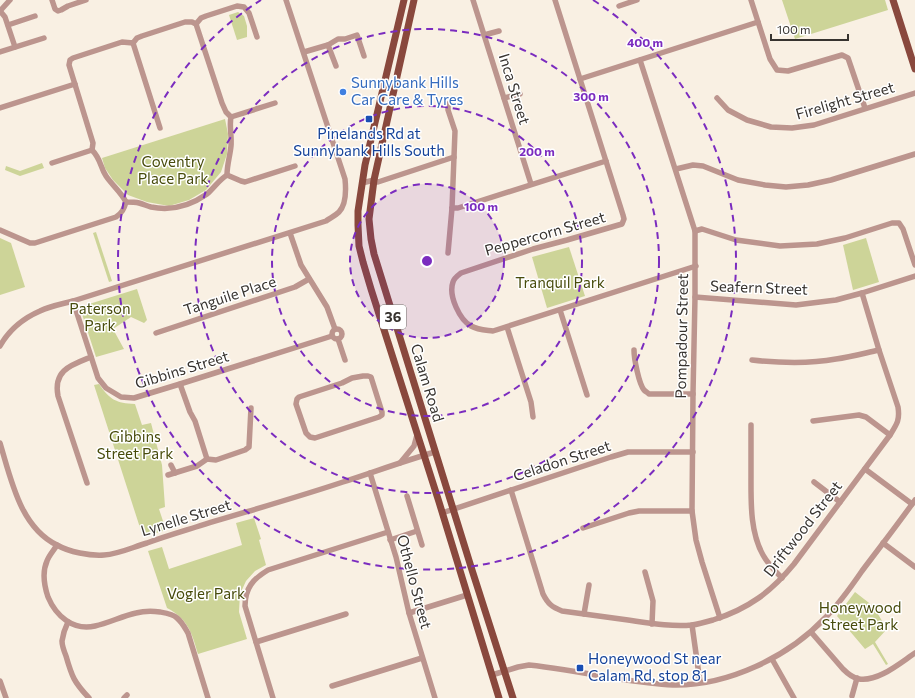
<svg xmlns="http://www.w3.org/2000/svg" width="915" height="698" font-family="Commissioner,sans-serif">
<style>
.green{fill:#cdd498}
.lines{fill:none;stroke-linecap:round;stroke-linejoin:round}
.minor{stroke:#bc958e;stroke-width:5.5}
.major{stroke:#89483d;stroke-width:7}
.ring{fill:none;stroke:#7b2cbf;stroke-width:2;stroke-dasharray:7 5}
.shop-dot{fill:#3f7fe0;stroke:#fff;stroke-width:1.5}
.transit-dot{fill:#1a4fb4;stroke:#fff;stroke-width:1.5}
.labels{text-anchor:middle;stroke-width:3;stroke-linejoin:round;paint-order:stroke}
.shield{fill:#fff;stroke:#73706d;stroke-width:1}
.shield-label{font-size:14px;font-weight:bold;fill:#37332f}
.shop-label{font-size:15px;fill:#366cbe;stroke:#fff;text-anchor:start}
.street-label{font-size:15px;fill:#37332f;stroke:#fff}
.transit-label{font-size:15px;fill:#164399;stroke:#fff}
.park-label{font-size:15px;fill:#474b0b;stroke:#fff}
.centre{fill:#7b2cbf;stroke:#fff;stroke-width:2}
.ring-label{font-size:12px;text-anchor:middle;font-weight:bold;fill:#7b2cbf;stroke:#fff;stroke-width:3;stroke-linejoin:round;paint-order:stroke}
</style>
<rect width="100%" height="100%" fill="#f9f0e3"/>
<g class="green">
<path d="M782,0H885L888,10L795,39Z"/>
<path d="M238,12L244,16L247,26V37L237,40L229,15Z"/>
<path d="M225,119L228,134L227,154L221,172L206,190L189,200L169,206L147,202L128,195L113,180L105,168L102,158Z"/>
<path d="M42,163L44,168L20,176L5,170L6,166L20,171Z"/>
<path d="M96,232L112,281L109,282L93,233Z"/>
<path d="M0,238L11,243L25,287L0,295Z"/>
<path d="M866,238L879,282L853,290L843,245Z"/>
<path d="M569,247L585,296L547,308L532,257Z"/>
<path d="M137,289L147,320L144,323L131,317L113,329L124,349L96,357L82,314L83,308L86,305Z"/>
<path d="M99,384C110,400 116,403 135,404L142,425L151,423L162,465L165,507L159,509L166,530L143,537L94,385Z"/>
<path d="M254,518L261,539L259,540L266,565L255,571L246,581L240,594L239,612L247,639L198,654C192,633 188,619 167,608L148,551L162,547L169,569L242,545L236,523Z"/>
<path d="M855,592L873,606L887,629L875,642L888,664L886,665L873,644L865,649L837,616Z"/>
</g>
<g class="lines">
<g class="minor">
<path d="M52,0L55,9L58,11L61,10L68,6L86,0"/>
<path d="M473,0L531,184"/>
<path d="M555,0L623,215L624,219L622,224L567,240L533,249L461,273C457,276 454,278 453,282C448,296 460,320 471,326C478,330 486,330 493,331L696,266"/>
<path d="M751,0L770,59L777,70L788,71L842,55L848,58L865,108"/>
<path d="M619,6L637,0"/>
<path d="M0,11L5,17L15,47"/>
<path d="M0,11L10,0"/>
<path d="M185,22H192L196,24L222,103L226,112L231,117C229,127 232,136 231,146C230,156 227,165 227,175C219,180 214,188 207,194C190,206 171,211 151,207C147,206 143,204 139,203C135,202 130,202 126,202C121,192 112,185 106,176C100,167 101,159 92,150L93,143L69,65L70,60L73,58L122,42L133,43L137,38L142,36Z"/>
<path d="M196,24L201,18L206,16L237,6L244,7L249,13L257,37"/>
<path d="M8,25L35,16"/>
<path d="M484,35L499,31"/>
<path d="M133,43L160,128"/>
<path d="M328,45L336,66"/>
<path d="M0,52L44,38"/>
<path d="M304,52L328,45L338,39H345L357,35L364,56"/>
<path d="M640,60L695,231V297L693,394L692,511L696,540L702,562L720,618"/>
<path d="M580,79L758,22"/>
<path d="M504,98L520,94"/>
<path d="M717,98L728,110L747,120L771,127L792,128L814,125L915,93"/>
<path d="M448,104V110L455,131L452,208L448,253"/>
<path d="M0,108L75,84"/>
<path d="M231,117L275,103"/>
<path d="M52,163L92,150"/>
<path d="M676,169L693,165L703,166L738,180L765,185L786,187L808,185L831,180L915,154"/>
<path d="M227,175L241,181L245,182L295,166"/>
<path d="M362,183L374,180L378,182L454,157"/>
<path d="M452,208H458L606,161"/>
<path d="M0,230L30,243H35L116,217C122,213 124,209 126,202"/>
<path d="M695,231L702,229L736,240L780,246L817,244L845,238L892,223H899L903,229L915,265"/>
<path d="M290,233L301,265L327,307L335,329"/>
<path d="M695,297L796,305L836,300L862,293L915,276"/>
<path d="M73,301L98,378L106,388L121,397L134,398L180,384L332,336"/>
<path d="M560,310L587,395"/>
<path d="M507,327L531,402L533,417"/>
<circle cx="337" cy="334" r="5"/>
<path d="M156,333L295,287L309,279"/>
<path d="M338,339L345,360"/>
<path d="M0,346C9,330 24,318 40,311C50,306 62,304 73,301L326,221C330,218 335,216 339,212C347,204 346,189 345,179L286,0"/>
<path d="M634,350C634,359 639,384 644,390C646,392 647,392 649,394H693"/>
<path d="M752,360C780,363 809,364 836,359C851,357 865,353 879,350"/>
<path d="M363,376H368L371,377L382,412V415L379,417L315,438L310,437L306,433L296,404L297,399L299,397L342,383L352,378Z"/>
<path d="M180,384L190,412L195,421L207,459L216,460L245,450L249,447L251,408"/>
<path d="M813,421L859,415L866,417L890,435"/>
<path d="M751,425C751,442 751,459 751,477C751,502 750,532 763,555C768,564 775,571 782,578"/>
<path d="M0,443C11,479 20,527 57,545C69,552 90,556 104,555C119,554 133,547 147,543C163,537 180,532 196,527C245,512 295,498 343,482C374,472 404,461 435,452"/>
<path d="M400,463L414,446L417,435"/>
<path d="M171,465L175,473"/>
<path d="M865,469L912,504"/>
<path d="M370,473L396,557L409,613L435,698"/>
<path d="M168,475L197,466L207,459"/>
<path d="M814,482L840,502"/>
<path d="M87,483L58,396C53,370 71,365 91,357"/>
<path d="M511,490L543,594C548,604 552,607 562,611C584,614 606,617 628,620C649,623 671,627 692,625C699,624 706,622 713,620C748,609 771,592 794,564L890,435C897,424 900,420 898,407L879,350L862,293"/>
<path d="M407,496L422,545"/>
<path d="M442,513L611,457L628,452H693"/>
<path d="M583,528L629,513L639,511H692"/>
<path d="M390,540L417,531"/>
<path d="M883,543L915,567"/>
<path d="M57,545C54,550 49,555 47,561C42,572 44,585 48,597C56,616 73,631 95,626C109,623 122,616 136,613C144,611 152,611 160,612C166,613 173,614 177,618C182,622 185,628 188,633L208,698"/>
<path d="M645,572L653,601L652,624"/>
<path d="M409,613L467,595"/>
<path d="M584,614L589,585"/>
<path d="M68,622C65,628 63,634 62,641C62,646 64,651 66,656C72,677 74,682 89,698"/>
<path d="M692,625L700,682"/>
<path d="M811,632L843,669C847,673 853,678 859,679C878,682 900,663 915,653"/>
<path d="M256,642L346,614"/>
<path d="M772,659L794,698"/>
<path d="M492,675L518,667L529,665C557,668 585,673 613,678C633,681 653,684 673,685C728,686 788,657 825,618C839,604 851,587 862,571C880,547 898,524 915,500"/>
<path d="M0,681L6,698"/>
<path d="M332,686L422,658"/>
<path d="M852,696L857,678"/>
<path d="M124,698L127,695"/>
<path d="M273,698L245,606C245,588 253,579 268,570L388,532"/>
</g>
<g class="major">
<path d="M404,0L365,165L358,211V225L359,246L363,262L371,289L439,502L499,698"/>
<path d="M414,0L374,180L369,219L371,239L374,254L472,570L513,698"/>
<path d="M893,0L915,69"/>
</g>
</g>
<circle cx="427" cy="261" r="77" fill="#7b2cbf" fill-opacity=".12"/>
<g class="ring">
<circle cx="427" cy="261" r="77"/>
<circle cx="427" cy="261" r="155"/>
<circle cx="427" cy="261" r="232"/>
<path d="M593 0A309 309 0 1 1 261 0"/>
</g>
<circle class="shop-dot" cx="343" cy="92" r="4"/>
<g class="transit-dot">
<rect x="365" y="115" width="8" height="8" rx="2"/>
<rect x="576" y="664" width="8" height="8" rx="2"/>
</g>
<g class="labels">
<rect class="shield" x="380" y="305" width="26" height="24" rx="3"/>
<g class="shield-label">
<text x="393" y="322">36</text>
</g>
<g class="shop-label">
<text x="351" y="88">Sunnybank Hills<tspan x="351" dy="17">Car Care &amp; Tyres</tspan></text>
</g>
<g class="street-label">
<text transform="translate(514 89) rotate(73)" y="5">Inca Street</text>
<text transform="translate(845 101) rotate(-16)" y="5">Firelight Street</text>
<text transform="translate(545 234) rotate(-16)" y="5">Peppercorn Street</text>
<text transform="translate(759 288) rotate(2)" y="5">Seafern Street</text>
<text transform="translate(230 296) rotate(-18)" y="5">Tanguile Place</text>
<text transform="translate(682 336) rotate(-89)" y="5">Pompadour Street</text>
<text transform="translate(182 370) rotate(-17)" y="5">Gibbins Street</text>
<text transform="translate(427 383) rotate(73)" y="5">Calam Road</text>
<text transform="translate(562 461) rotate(-18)" y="5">Celadon Street</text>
<text transform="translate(186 518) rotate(-17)" y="5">Lynelle Street</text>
<text transform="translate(803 529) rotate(-52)" y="5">Driftwood Street</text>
<text transform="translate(414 582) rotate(75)" y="5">Othello Street</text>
</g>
<g class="transit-label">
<text x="369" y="139">Pinelands Rd at<tspan x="369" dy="17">Sunnybank Hills South</tspan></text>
<text x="588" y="664" text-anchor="start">Honeywood St near<tspan x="588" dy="17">Calam Rd, stop 81</tspan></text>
</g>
<g class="park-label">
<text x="173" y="167">Coventry<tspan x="173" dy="17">Place Park</tspan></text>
<text x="560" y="288">Tranquil Park</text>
<text x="100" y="314">Paterson<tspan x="100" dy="17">Park</tspan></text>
<text x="135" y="442">Gibbins<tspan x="135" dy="17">Street Park</tspan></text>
<text x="206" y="599">Vogler Park</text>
<text x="860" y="613">Honeywood<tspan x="860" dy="17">Street Park</tspan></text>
</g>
</g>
<circle cx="427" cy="261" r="6" class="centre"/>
<g class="ring-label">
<text x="645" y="47">400 m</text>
<text x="591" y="101">300 m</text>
<text x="537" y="156">200 m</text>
<text x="481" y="211">100 m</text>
</g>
<path d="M771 34v6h77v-6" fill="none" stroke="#37332f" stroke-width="2"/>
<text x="777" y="34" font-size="12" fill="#37332f" stroke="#ffffff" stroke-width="3" paint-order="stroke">100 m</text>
</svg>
